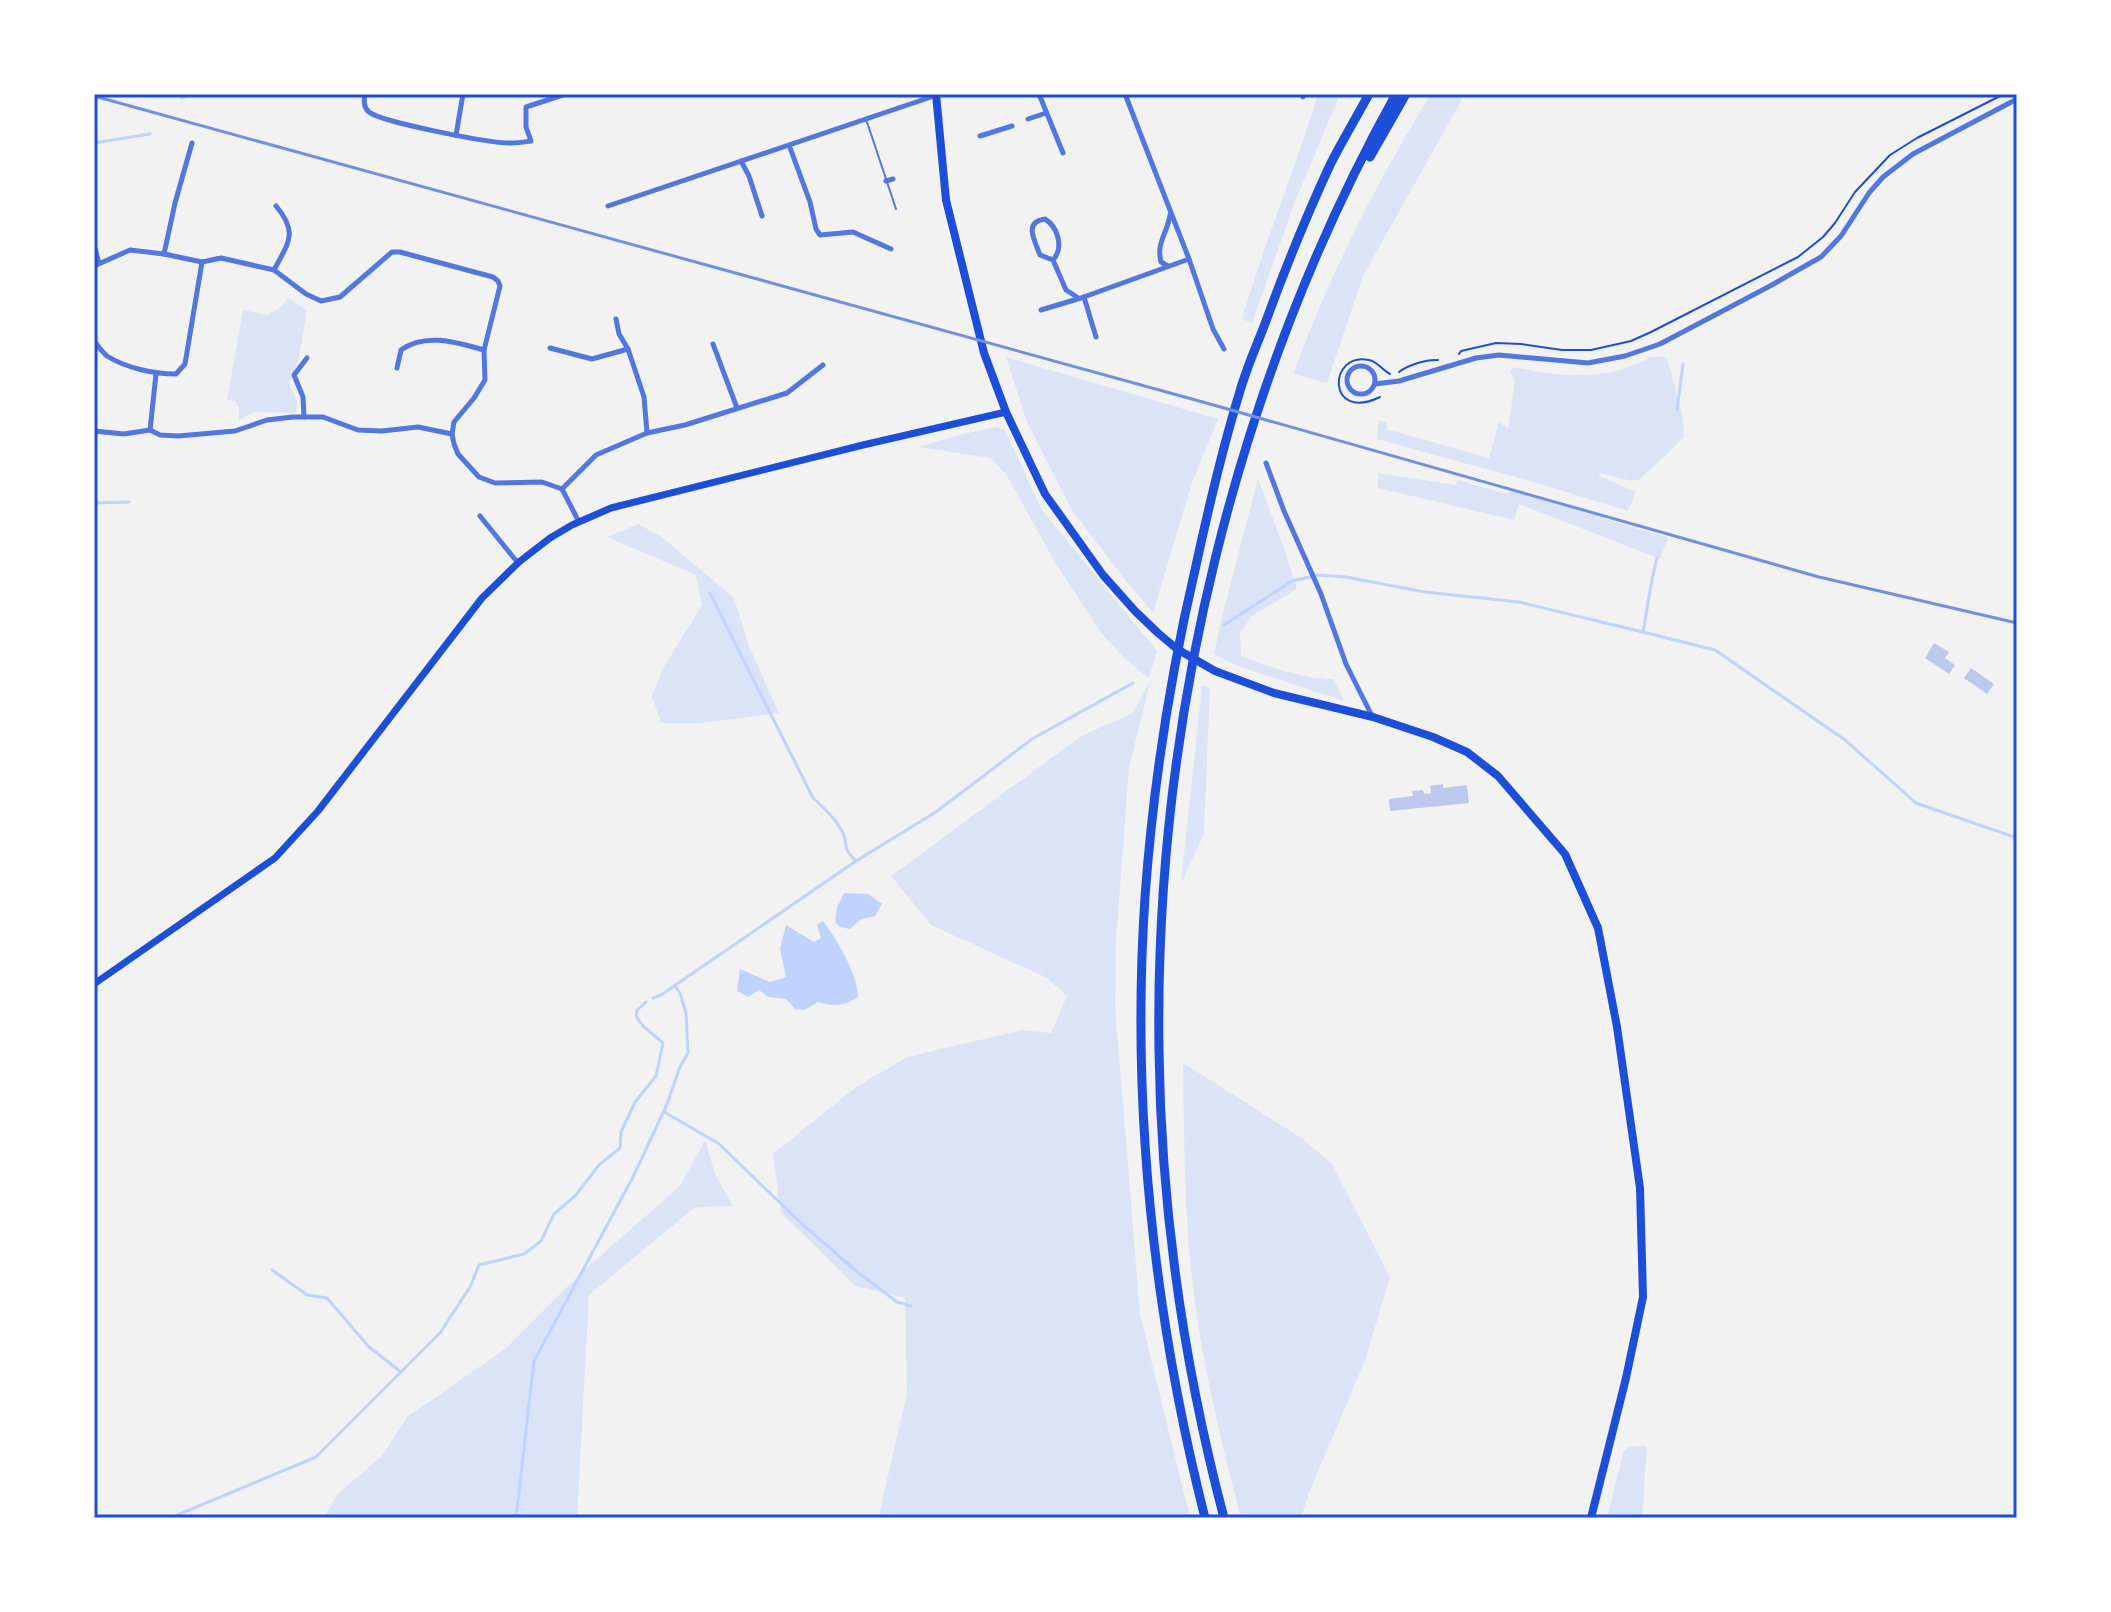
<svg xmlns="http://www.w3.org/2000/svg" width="2111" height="1612" font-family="Bitter,serif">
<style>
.green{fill:#dbe4f7}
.water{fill:#bfd3fe}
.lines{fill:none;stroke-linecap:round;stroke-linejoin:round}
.stream{stroke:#bfd3fe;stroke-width:3}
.building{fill:#bdc9ec}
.path{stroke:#1d4ed8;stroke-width:2}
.service{stroke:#5277de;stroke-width:2}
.minor{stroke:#5277de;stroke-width:5}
.secondary{stroke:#1d4ed8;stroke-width:7}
.primary{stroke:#1d4ed8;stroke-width:8}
.motorway{stroke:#1d4ed8;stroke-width:9}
.rail{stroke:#7290e2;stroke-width:3}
.neatline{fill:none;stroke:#1d4ed8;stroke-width:3}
</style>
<rect width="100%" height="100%" fill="#f2f2f2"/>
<g class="green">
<path d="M1318,94H1340L1294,204L1252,323L1242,319C1264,243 1295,170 1318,94Z"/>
<path d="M1431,94H1465L1363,276L1327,383L1293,374C1329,276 1376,183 1431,94Z"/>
<path d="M288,298L307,310L299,358L289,383L297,402L296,413L254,412L239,420V407L235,401L227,400L243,310L268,315L280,308Z"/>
<path d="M1006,357L1218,419L1192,483L1153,613L1123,577L1071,509L1027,422Z"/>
<path d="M1650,357H1667L1682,414L1684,437C1677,444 1642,479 1638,480C1626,482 1611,475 1600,473L1599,476L1636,492L1628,511L1537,483L1377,439L1379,420L1387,422L1386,429L1489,458L1499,422L1508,429L1515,382L1510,371L1514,367C1561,377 1608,382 1650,357Z"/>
<path d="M996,427L1005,430L1042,510L1157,651L1149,678L1125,659L1101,633L1056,564L1006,474L991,458L918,447L963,434Z"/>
<path d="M1378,473L1456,485L1457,480L1508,494L1510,490L1668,538L1660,559L1519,504L1514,520L1378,488Z"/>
<path d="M1258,479L1284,548L1297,589L1252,616L1240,633L1241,656C1270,667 1303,679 1334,679L1344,701L1238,666L1214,654L1222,616Z"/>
<path d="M638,524L662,537L734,598L749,646L779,713L702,723H661L652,696L662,670L702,605L696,575L607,537Z"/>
<path d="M1150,682L1129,768L1116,941L1115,1006L1140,1314L1190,1518H879L886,1483L907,1394L905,1298L856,1286L781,1213L773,1154L856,1087L907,1057L1022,1030L1051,1033L1067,996L1047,978L931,925L891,876L1081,736L1133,713Z"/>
<path d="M1202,685L1210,688L1204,833L1181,884Z"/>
<path d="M1183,1063L1303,1139L1332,1164L1390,1277L1365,1361L1310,1490L1301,1518H1241C1218,1430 1196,1339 1189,1247C1184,1186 1184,1124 1183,1063Z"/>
<path d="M705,1140L715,1174L733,1206L695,1207L589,1295L577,1518H324L338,1493L382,1456L407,1417L505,1349L583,1271L680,1186Z"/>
<path d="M1634,1446H1647L1642,1518H1607L1623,1453L1627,1448Z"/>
</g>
<g class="water">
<path d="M844,893L868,894L882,904L875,916L861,919L850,929L840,927L835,922L837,908Z"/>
<path d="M823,921C837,939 858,975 858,997C844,1006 834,1007 818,1002L805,1010L795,1009L786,999L768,997L759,990L748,997L737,991L740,969L770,982L786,977L780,949L786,925L814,942L821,938L817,925Z"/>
</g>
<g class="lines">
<g class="stream">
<path d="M182,98L190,94"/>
<path d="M94,143L150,134"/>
<path d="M1677,410L1683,364"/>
<path d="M94,503L129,502"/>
<path d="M710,593L813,798C824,808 836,819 843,833C849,848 841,846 856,861"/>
<path d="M1224,625L1292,581L1318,575L1346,577L1425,592L1519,602L1643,632C1648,606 1650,583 1657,558"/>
<path d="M1643,632L1715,650L1845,740L1916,803L2017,838"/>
<path d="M653,998L661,995L856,861L936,812L1032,739L1133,683"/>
<path d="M664,1112L718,1143L800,1222L855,1270L897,1302L911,1306"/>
<path d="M272,1270L307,1295L327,1298L369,1347L401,1372"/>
<path d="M170,1518L316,1457L440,1333L470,1287L479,1265L524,1254L541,1241L554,1214L576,1195L599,1165L620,1148L621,1132L635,1102L656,1076L663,1043L643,1026L636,1016L637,1010L646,1002"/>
<path d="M516,1518L534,1361L633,1177L667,1104L680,1067L688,1053L686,1013L680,993L675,986"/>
</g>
</g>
<g class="building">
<path d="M1934,643L1949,652L1945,658L1955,665L1949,674L1925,658Z"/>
<path d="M1971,668L1994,684L1987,694L1964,678Z"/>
<path d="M1443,784V788L1467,785L1469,803L1390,811L1389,799L1413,796L1412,791L1423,790L1424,794L1431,793L1430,786Z"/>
</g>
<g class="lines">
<g class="path">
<path d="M1459,354L1461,351L1496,343L1521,344L1562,350H1591L1631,341L1651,332L1798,257L1823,237L1835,223L1855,192L1890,155L1917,138L2004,94"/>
<path d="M1399,372C1408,365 1427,359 1438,360"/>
<path d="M1380,397C1326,423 1328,351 1369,360C1377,361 1382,370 1390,374"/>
</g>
<path class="service" d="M866,119L896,209"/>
<g class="minor">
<path d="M365,94C364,100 363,107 369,112C381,122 492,144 512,143C518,143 524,142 531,141L526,127V107L566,94"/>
<path d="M1039,94L1063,153"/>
<path d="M1125,94L1189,259L1213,329L1224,349"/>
<path d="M1303,97L1304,94"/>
<path d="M1028,119L1046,113"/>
<path d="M456,135L463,94"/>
<path d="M980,136L1012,126"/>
<path d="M789,145L810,202L816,229L820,235L853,232L891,249"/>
<path d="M741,161L749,176L762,216"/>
<path d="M886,181L893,179"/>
<path d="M608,206L937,95"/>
<path d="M94,245L99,263"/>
<path d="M164,254L175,203L192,143"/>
<path d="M1053,260C1064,248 1058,227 1045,219C1023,222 1035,241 1040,255L1053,260L1066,290L1077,297"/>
<path d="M94,266L130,250L164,254L202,262L221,258L274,270L306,294L321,301L340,297L392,252H400L493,277L498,281L500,286L484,350L485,380L474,398L454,422L452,434L454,444L458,454L479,477L495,483L542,482L562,489L579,522"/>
<path d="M1168,266L1161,262C1156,243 1167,234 1170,215"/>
<path d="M274,270C288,243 299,233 276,206"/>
<path d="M1084,297L1096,337"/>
<path d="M1041,310L1081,298L1189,259"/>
<path d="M616,319L619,334L628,349L644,397L647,433"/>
<path d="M94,341C98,346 102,352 107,356C126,368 154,374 176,374L185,364L202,262"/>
<path d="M713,344L737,408"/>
<path d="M550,348L592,359L628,349"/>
<circle cx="1361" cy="380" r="14"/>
<path d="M397,368L401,350C426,332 458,343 484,350"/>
<path d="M1375,384L1399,381L1476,358L1499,355L1588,363L1625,356L1660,344L1770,286L1821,257L1841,236L1869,193L1883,177L1913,154L2017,99"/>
<path d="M304,417L303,397L294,375L307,358"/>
<path d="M150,430L156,374"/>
<path d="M94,431L124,434L150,430L160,435L178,436L235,431L267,420L293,417H323L358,430L382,431L418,427L452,434"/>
<path d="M1266,463L1284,511L1321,594L1346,664L1372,716"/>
<path d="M562,489L596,455L647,433L685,425L787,393L823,365"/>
<path d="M480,516L518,563"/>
</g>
<path class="secondary" d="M94,984L275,858L318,811L482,598L519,562L550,538L572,525L611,508L863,445L1006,412"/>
<path class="primary" d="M936,94L946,200L984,353L1006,412L1045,494L1103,575L1135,611L1158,633L1177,649L1215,671L1274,693L1373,717L1433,737L1467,752L1498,776L1565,854L1598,928L1617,1027L1640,1188L1643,1297L1626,1378L1591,1518"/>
<g class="motorway">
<path d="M1370,157L1406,94"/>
<path d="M1205,1518C1154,1316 1131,1106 1145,897C1153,787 1170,677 1195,570C1208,510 1222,450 1240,391C1246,370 1255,349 1263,329C1283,274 1305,219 1330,165C1342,141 1356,118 1369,94"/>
<path d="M1224,1518C1184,1366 1161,1208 1159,1051C1154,722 1236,382 1396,94"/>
</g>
<path class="rail" d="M94,96L1210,404L1819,577L2017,623"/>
</g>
<rect width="2111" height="1612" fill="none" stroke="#ffffff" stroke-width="192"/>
<rect x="96" y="96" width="1919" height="1420" class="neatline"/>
</svg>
